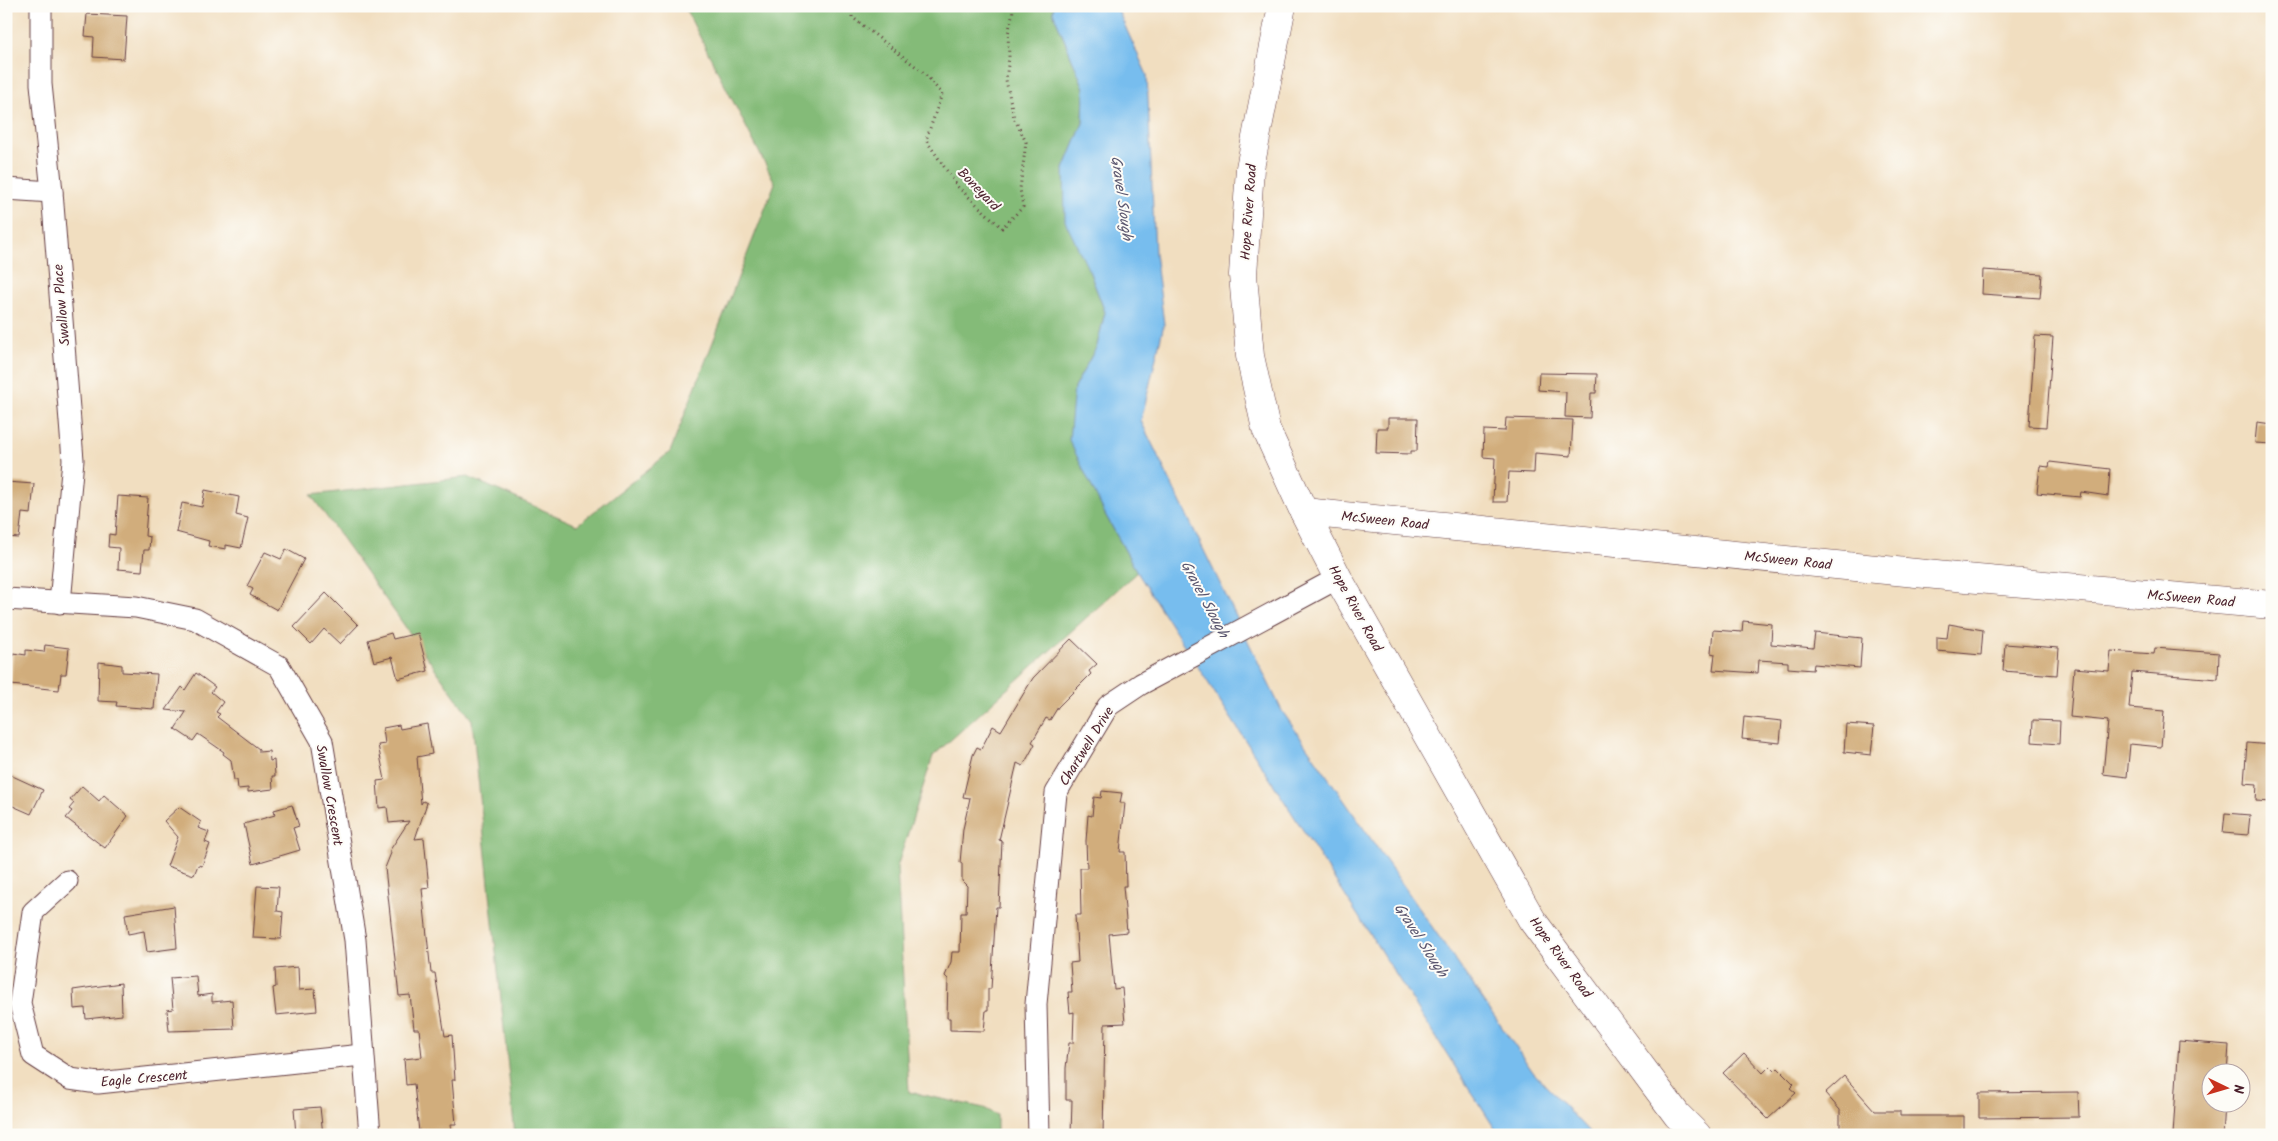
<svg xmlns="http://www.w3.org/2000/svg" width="2278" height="1141" font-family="Kalam,sans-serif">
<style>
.forest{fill:#84bb78;stroke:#676d52}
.water{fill:#77bdee;stroke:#606e8c}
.building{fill:#d1ad7c}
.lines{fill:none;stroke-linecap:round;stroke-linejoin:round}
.street-casing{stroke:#633c41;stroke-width:23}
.secondary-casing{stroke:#633c41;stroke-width:29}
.path{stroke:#633c41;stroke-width:3;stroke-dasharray:1 4;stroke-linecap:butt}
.street{stroke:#fff;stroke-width:21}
.secondary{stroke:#fff;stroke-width:28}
.labels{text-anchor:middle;stroke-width:4;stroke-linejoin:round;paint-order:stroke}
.street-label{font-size:14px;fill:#4a1f2b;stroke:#fdfcf7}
.water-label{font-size:15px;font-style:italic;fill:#5a566f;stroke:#fdfcf7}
</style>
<rect width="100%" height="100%" fill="#fdfcf7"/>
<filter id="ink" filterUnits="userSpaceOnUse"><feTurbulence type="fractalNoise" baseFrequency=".02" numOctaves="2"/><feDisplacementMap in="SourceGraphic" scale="10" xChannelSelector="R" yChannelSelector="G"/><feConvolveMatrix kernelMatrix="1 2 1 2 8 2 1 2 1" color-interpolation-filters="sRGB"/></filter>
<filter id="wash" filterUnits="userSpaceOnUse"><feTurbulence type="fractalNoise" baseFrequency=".0096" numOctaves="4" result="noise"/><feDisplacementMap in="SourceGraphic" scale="20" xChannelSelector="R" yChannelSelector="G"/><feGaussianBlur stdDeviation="1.12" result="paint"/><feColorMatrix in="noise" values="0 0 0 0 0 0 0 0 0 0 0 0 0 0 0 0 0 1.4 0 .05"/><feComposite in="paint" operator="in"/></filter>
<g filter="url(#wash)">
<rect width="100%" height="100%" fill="#f1dec0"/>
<path class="forest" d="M684,6H1054L1053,12L1084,88L1083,123L1064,169L1090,273L1105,312L1097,346L1074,388L1105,514L1137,572L933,756L897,867L909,1092L984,1108L997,1115V1135H515L472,720L311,495L468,477L577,525L670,452L775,183Z"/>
<path class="water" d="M1054,6H1116L1147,75L1155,253L1164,324L1141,421L1282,711L1533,1072L1592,1135H1499L1137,572L1105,514L1069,440L1074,388L1097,346L1105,312L1090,273L1065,221L1064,169L1083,123L1084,88L1053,12Z"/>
<g id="blocks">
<g class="building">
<path d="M87,14L127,16L124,59L93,57L94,37L85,36Z"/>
<path d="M1983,270L2042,274L2040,298L1982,294Z"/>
<path d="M2035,336L2053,337L2046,427L2029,426Z"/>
<path d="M1539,373L1597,374L1596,393H1591L1590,418L1565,417L1566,392L1538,390Z"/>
<path d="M1388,418H1418L1417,451H1411V454L1376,453L1377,428H1388Z"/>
<path d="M1506,418L1573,420L1571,456L1535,453L1534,473L1509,472L1507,502H1493L1495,458L1483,457L1484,430L1505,431Z"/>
<path d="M2257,422L2272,424V444L2255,443Z"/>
<path d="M2050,462L2110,469L2108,496L2081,492L2080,497L2037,493L2040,466L2049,467Z"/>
<path d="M6,482L34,484L31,514L22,513L19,538L6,537Z"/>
<path d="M205,490L239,497L236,515L248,518L241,548L226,545V549L208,546L209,541L176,532L182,503L202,507Z"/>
<path d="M118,496L148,498L145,536L150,537L149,550H144L142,571L118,569L119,548L108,547L109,534L115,535Z"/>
<path d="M286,549L304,559L277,610L250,595L253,589L247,586L265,552L281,559Z"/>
<path d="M326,593L358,625L340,644L324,629L311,644L294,627Z"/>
<path d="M1743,621L1772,624L1771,644L1813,648L1815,633L1862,638L1860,668L1814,664L1813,670L1788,668V662L1759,660L1758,673L1713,670L1715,654L1711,653L1713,630L1742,632Z"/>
<path d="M1949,624L1983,630L1981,655L1937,651V637L1947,638Z"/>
<path d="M391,633L393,639L418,633L428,671L398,679L392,657L374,662L368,640Z"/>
<path d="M1071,639L1097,664L1089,671L1091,674L1058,707L1050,720L1046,718L1032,742L1035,744L1023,766L1017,763L999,840L1002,841L999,907H996L991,989H988V1010H986L984,1031L950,1030V1018H947L948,979L945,976L951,962L952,952H960L961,913H966L967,886L962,881V863H960L963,829L970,798L963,797L973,755L977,747L981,749L993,726L1001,731L1033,678Z"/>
<path d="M2005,644L2059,648L2057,675L2003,671Z"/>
<path d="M45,645L69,648L66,674H61L59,690L11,685L13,653L26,655V650L44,652Z"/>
<path d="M2155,648L2219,653L2218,679L2132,672L2129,708L2164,711L2161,747L2130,744L2127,777L2103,774L2108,721L2070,717L2074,668L2109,671L2111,651L2154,654Z"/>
<path d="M99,662L122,665V672L157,674L154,709L116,706L117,702L98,701Z"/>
<path d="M196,673L215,687L211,692L223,702L216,712L220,714L217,717L259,749V752L269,751L270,761L274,760L275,776H272L273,789L248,792V788L238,789L237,780H234L231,760L223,754L224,752L198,734L193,741L175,729L186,712L166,710L182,687L185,690Z"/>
<path d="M1744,717L1782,721L1780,743L1742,739Z"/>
<path d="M2033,720L2060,721L2059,744L2032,742Z"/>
<path d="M427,724L432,754L417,757L421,804L423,801L427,803L415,839L424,838L429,888L422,889L431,973H435L445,1036L452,1035L455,1080H452L456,1124H451L452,1135H425V1132H419L414,1084L406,1085L404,1059L422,1057L419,1029H414L410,995L399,996L385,868L391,853L390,850L409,821L389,823L387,807L379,808L377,781L385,780L378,745L385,744L383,728L399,725L400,729Z"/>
<path d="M1846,724L1874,726L1871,755L1844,752Z"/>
<path d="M2247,743L2272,745V802L2256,801L2257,784L2244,783Z"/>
<path d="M6,773L43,790L31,814L6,803Z"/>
<path d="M82,786L99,801L104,795L128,816L105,848L66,818L72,811L69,809L74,803L70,800Z"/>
<path d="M1102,791L1122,793L1120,803H1125L1120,852H1125L1126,886H1123L1127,932L1109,934L1114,989L1122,988L1125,1023L1105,1024L1103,1135H1071L1072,1100H1066V1068L1069,1043H1073L1074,1012L1070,1013L1068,992H1072L1070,963L1078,962L1075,915H1081L1080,868H1087L1086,841L1088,815L1092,816L1094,797L1101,798Z"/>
<path d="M292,805L299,826L293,828L300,850L253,864L244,824L275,815L274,810Z"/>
<path d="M179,807L201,822L198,828L209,832L205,842L210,844L202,866L198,865L194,875L167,866L178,837L164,821Z"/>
<path d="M2225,813L2250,815L2248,835L2223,833Z"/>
<path d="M257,886L279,887L277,911L283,912L281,939L253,938Z"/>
<path d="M174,906L177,948L147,952L144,931L128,934L125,914Z"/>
<path d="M298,967L299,990L315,989L317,1011L276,1015L273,988L276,987L275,969Z"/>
<path d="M196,976L198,996L212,994V1002L232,1000L234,1029L169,1031L167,1010L173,1009L170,978Z"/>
<path d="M121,983L122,1015L86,1019L85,1008L74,1009L73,990Z"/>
<path d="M2179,1041L2229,1045L2227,1074H2210V1104H2225L2223,1135H2173Z"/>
<path d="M1744,1053L1763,1073L1770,1066L1775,1071L1778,1068L1794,1084L1790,1088L1796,1093L1768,1119L1723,1073Z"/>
<path d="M1844,1076L1875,1111H1900V1116H1964V1135H1840V1110L1825,1093Z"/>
<path d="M2078,1092L2079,1117L1979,1118V1093Z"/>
<path d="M320,1107L323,1135H296L294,1109Z"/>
</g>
</g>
</g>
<g filter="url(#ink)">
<use href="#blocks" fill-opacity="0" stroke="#633c41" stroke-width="1"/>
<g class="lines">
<g class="street-casing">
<g id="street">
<path d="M41,6V84L52,192L73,460L60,603"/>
<path d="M6,189L52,192"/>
<path d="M6,599L136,607L195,619L279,666L322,741L355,940L370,1135"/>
<path d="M67,881L33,912L20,1003L33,1055L70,1079L98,1083L362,1055"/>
<path d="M1039,1135L1036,1004L1056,793L1108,706L1141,684L1338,578"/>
</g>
</g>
<g class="secondary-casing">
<g id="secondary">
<path d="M1282,6L1250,168L1243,275L1250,356L1266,429L1304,512L1338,578L1532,920L1677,1115L1697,1135"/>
<path d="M1304,512L1966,578L2272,605"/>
</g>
</g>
<path class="path" d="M852,6V17L924,73L942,94L926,140L958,187L1002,228L1023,207L1020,189L1026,142L1014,118L1006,80L1009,57L1008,34L1014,6"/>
<use href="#street" class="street"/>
<use href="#secondary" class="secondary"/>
</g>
</g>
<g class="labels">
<g class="street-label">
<text transform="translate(979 189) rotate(46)" y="5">Boneyard</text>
<text transform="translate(1248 212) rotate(-86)" y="5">Hope River Road</text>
<text transform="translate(61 305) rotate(-95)" y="5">Swallow Place</text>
<text transform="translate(1385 520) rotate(6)" y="5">McSween Road</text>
<text transform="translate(1788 560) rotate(6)" y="5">McSween Road</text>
<text transform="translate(2191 598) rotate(5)" y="5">McSween Road</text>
<text transform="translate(1356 608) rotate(61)" y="5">Hope River Road</text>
<text transform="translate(1086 746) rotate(-58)" y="5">Chartwell Drive</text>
<text transform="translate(330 795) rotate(80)" y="5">Swallow Crescent</text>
<text transform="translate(1561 957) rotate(54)" y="5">Hope River Road</text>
<text transform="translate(144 1078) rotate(-5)" y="5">Eagle Crescent</text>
</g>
<g class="water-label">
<text transform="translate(1122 198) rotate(82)" y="5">Gravel Slough</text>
<text transform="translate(1205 599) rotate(62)" y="5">Gravel Slough</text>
<text transform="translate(1421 940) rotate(57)" y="5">Gravel Slough</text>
</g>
</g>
<rect width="2278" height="1141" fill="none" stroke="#fdfcf7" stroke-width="25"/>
<g transform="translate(2226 1088) rotate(95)"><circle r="24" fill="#fdfcf7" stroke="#b5a4a5"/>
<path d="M0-4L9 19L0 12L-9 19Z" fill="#c8321e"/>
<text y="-8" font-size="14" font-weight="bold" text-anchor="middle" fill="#4a1f2b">N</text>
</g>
</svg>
